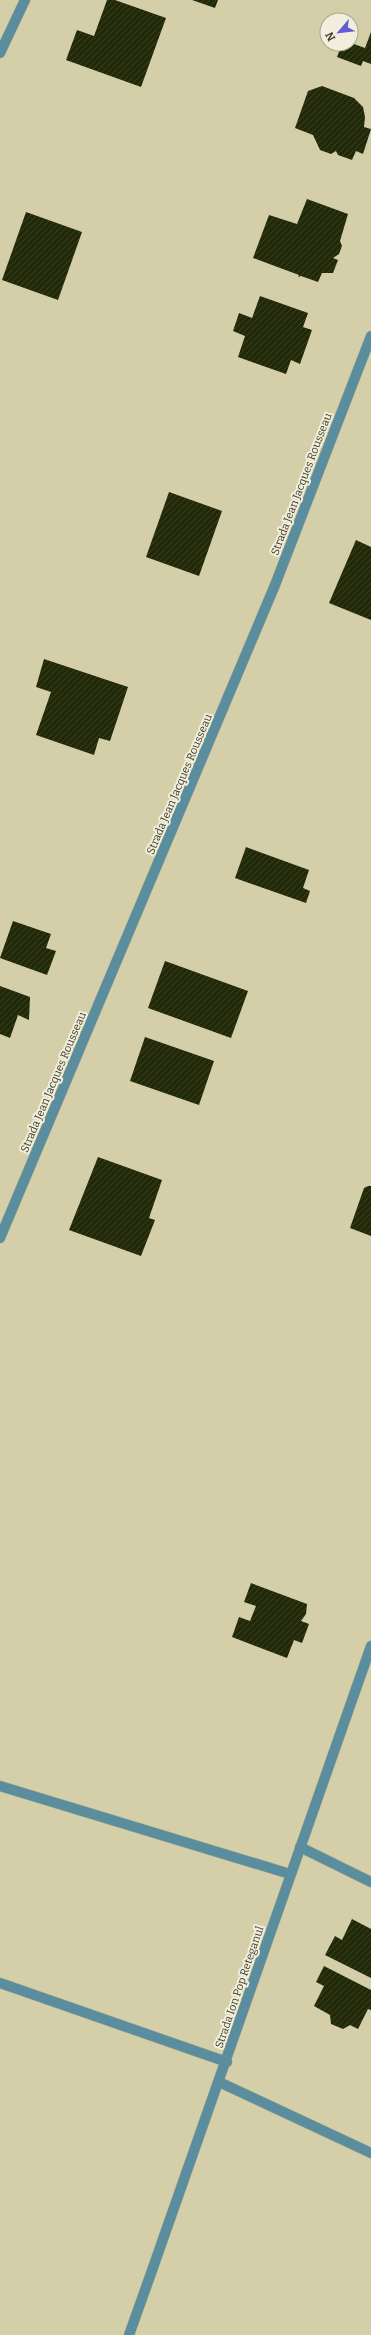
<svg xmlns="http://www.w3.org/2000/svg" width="371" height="2335" font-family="Bitter,serif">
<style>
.building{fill:url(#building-hatch)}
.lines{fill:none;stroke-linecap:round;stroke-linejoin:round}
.minor-casing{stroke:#b3ae8c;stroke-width:11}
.minor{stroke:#5a8e9f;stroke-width:10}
.labels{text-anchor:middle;stroke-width:4;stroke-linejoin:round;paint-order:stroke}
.street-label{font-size:11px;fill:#3d3b2b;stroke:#f1efdc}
</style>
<defs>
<pattern id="building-hatch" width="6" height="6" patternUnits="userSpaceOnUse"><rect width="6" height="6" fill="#212909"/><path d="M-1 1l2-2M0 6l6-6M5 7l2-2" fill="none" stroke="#3a4024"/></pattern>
</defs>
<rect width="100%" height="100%" fill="#d4cfa8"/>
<g class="building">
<path d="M107,0H115L166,18L141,87L66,60L77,30L94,36Z"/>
<path d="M192,0H218L215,8Z"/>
<path d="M371,32V64L363,61L361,66L337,57L342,44L351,43L365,48Z"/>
<path d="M322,86L354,98L363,107L365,117L364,127L371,129L363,154L356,151L352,160L338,155L336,151L331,154L320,150L313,135L295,128L308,91Z"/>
<path d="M307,199L348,214L340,241L342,246L339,254L333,258L338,260L333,273H322L318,282L301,276L298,277L299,275L253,258L269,215L297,224Z"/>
<path d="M26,212L82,232L58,300L2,280Z"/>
<path d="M260,296L308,313L303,327L312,330L306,347L294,343L306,347L300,364L291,360L286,374L238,357L245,336L233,331L239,313L252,318Z"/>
<path d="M169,492L222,511L199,576L146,557Z"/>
<path d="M356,540L371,547V620L329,603Z"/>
<path d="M44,659L128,687L110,741L99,738L94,755L36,735L51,692L36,687Z"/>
<path d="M246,847L309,870L303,888L310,891L306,903L235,878Z"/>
<path d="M13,921L51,934L46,948L56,951L47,975L0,958Z"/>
<path d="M165,961L248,991L231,1038L148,1008Z"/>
<path d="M0,986L30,997L29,1020L18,1015L10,1038L0,1034Z"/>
<path d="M145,1037L214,1061L199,1105L130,1081Z"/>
<path d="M98,1157L162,1180L149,1218L155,1220L141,1256L69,1230Z"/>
<path d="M368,1186H371V1236L350,1228L364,1188Z"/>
<path d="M251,1583L307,1604L306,1614L301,1621L309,1624L302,1643L294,1640L287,1658L232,1637L239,1617L250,1621L256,1606L244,1602Z"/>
<path d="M352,1919L371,1929V1978L325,1955L335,1936L342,1940Z"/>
<path d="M324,1966L371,1990V2010L368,2009L358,2029L350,2025L343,2029L331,2024L330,2015L314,2006L324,1986L316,1982Z"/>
</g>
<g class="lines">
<g class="minor-casing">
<g id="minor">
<path d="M0,53L25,0"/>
<path d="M0,1238L275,585L371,336"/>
<path d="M0,1786L290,1874"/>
<path d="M300,1847L371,1882"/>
<path d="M0,1983L227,2062"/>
<path d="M219,2082L371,2153"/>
<path d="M129,2335C211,2106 290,1876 371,1646"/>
</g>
</g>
<use href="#minor" class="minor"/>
</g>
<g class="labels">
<g class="street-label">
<text transform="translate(301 484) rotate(-69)" y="4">Strada Jean Jacques Rousseau</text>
<text transform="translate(179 784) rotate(-67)" y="4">Strada Jean Jacques Rousseau</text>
<text transform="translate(53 1082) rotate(-67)" y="4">Strada Jean Jacques Rousseau</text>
<text transform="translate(239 1987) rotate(-71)" y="4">Strada Ion Pop Reteganul</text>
</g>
</g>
<g transform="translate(339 32) rotate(242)"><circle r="19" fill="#f1efdc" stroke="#a9a795"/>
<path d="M0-3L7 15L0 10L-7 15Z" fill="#645cd5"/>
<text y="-6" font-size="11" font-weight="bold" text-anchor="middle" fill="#3d3b2b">N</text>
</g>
</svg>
